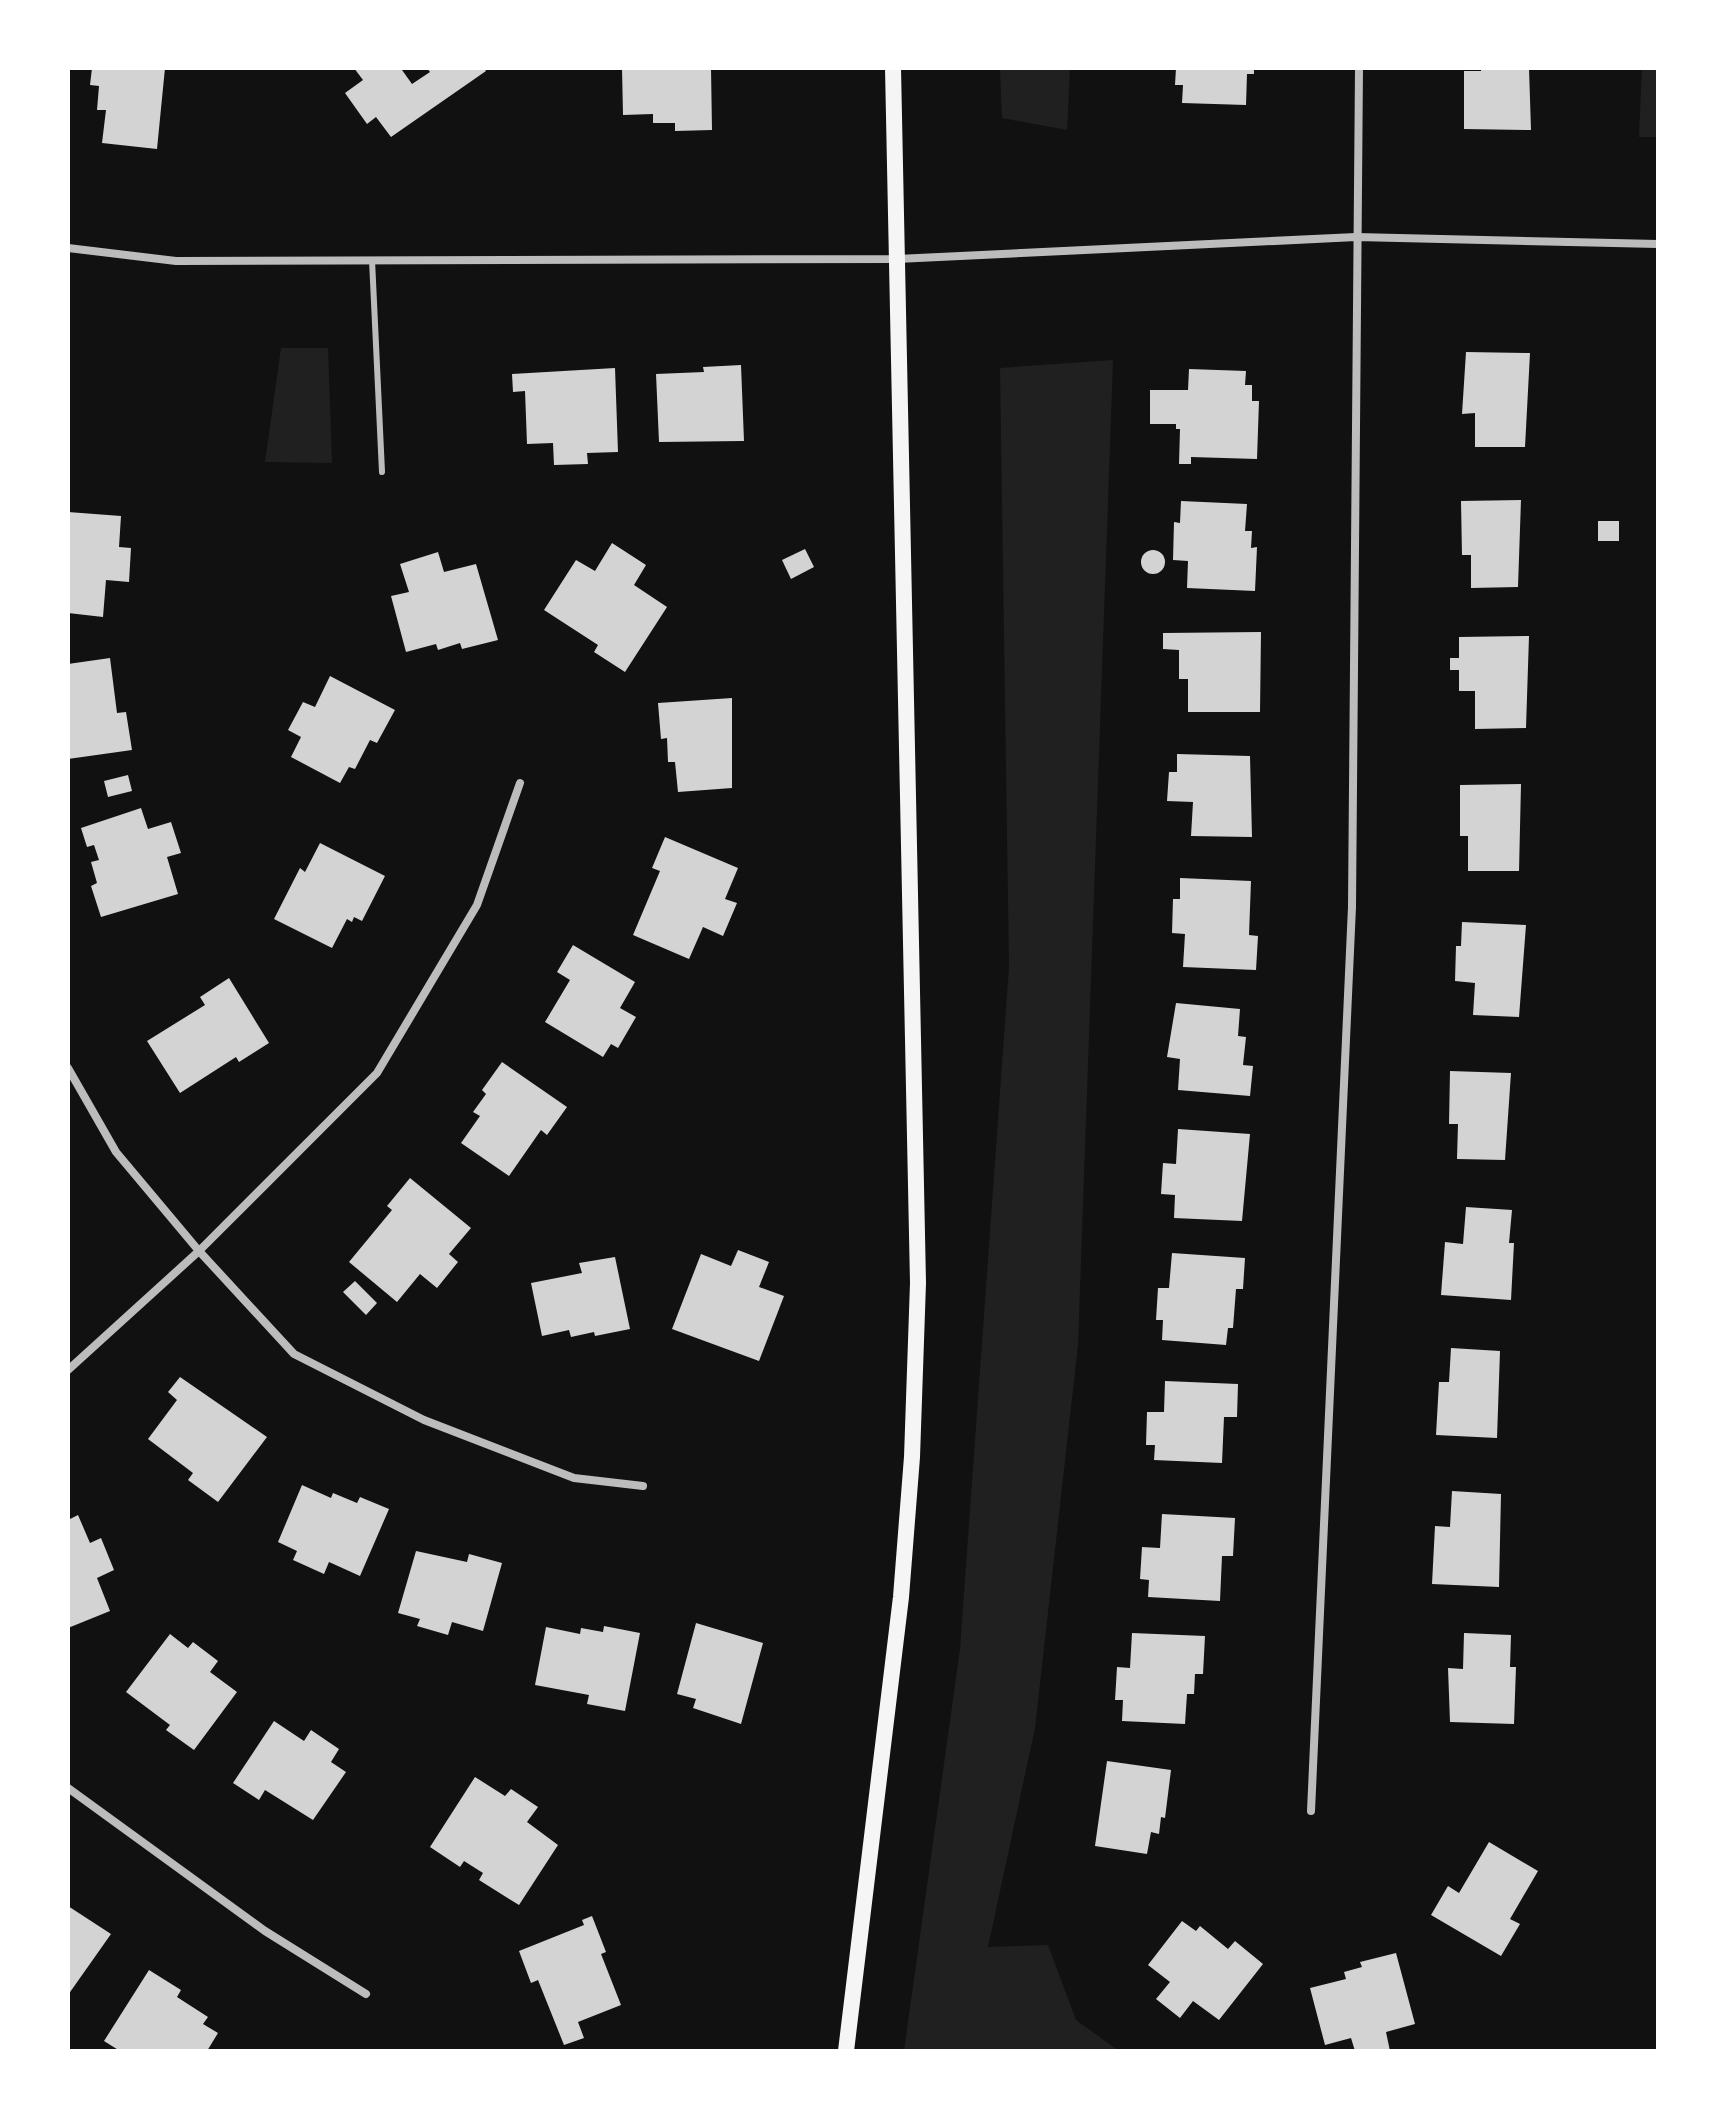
<svg xmlns="http://www.w3.org/2000/svg" width="1726" height="2119" font-family="Georgia,serif">
<style>
.green{fill:#202020}
.building{fill:#d3d3d3}
.lines{fill:none;stroke-linecap:round;stroke-linejoin:round}
.service{stroke:#bcbcbc;stroke-width:6}
.minor{stroke:#bcbcbc;stroke-width:8}
.secondary{stroke:#f5f5f5;stroke-width:16}
</style>
<rect width="100%" height="100%" fill="#111"/>
<g class="green">
<path d="M1000,68H1070L1067,130L1002,118Z"/>
<path d="M1642,68H1658V137H1639Z"/>
<path d="M281,348H328L332,463L265,462Z"/>
<path d="M1113,360L1078,1345L1035,1728L988,1947L1048,1945L1076,2020L1119,2051H904L960,1649L1009,967L1000,368Z"/>
</g>
<g class="building">
<path d="M92,68H165L157,149L102,143L106,110H97L99,86L90,85Z"/>
<path d="M354,68H405L402,70L412,84L430,72L427,68H484L486,71L391,137L376,117L367,124L345,93L363,80Z"/>
<path d="M622,68H711L712,130L675,131V123H653V114L623,115Z"/>
<path d="M1176,68H1254V74H1247L1246,105L1182,103L1183,85H1175Z"/>
<path d="M1481,68H1529L1531,130L1464,129V71H1481Z"/>
<path d="M1466,352L1530,353L1525,447H1475V413L1462,414Z"/>
<path d="M741,365L744,441L659,442L656,374L704,372L703,367Z"/>
<path d="M615,368L618,452L587,453L588,464L554,465L553,443L527,444L525,391L513,392L512,374Z"/>
<path d="M1189,369L1246,371L1245,385H1252V401H1259L1257,459L1191,457V464H1179L1180,429H1176V424H1150V390H1188Z"/>
<path d="M1521,500L1518,587L1471,588V555H1462L1461,501Z"/>
<path d="M1181,501L1247,504L1245,531H1252L1251,548L1257,547L1255,591L1187,588L1188,561L1173,560L1174,522L1180,523Z"/>
<path d="M68,512L121,516L119,547L131,548L129,582L106,580L103,617L68,613Z"/>
<rect x="1598" y="521" width="21" height="20"/>
<path d="M612,543L646,565L634,585L667,607L625,672L594,652L598,645L544,610L576,560L595,571Z"/>
<path d="M805,549L814,567L791,579L782,560Z"/>
<circle cx="1153" cy="562" r="12"/>
<path d="M438,552L444,572L476,564L498,640L462,649L460,643L438,650L436,644L406,652L391,596L409,592L400,564Z"/>
<path d="M1261,632L1260,712H1188V679H1179V650L1163,649V633Z"/>
<path d="M1529,636L1526,728L1475,729V691H1459V670H1450V658H1459V637Z"/>
<path d="M110,658L117,713L126,712L132,750L68,759V664Z"/>
<path d="M330,676L395,710L377,743L370,740L355,769L349,767L340,783L291,757L301,737L288,730L303,702L315,707Z"/>
<path d="M732,698V788L678,792L675,762H668L667,738L661,739L658,703Z"/>
<path d="M1177,754L1250,756L1252,837L1191,836L1193,802L1167,801L1169,772H1177Z"/>
<path d="M128,775L132,791L108,797L104,781Z"/>
<path d="M1521,784L1519,871H1468V836H1460V785Z"/>
<path d="M141,808L148,829L171,822L181,853L167,857L178,894L101,917L91,886L97,883L91,862L99,860L94,845L87,847L81,828Z"/>
<path d="M665,837L738,868L725,899L737,903L723,936L703,927L689,959L633,935L660,871L652,868Z"/>
<path d="M320,843L385,876L362,921L354,917L352,922L347,919L332,948L274,919L300,868L305,872Z"/>
<path d="M1180,878L1251,881L1249,935L1258,936L1256,970L1183,967L1185,934L1172,933L1173,899H1180Z"/>
<path d="M1462,922L1526,925L1519,1017L1473,1015L1475,983L1455,981L1456,946H1461Z"/>
<path d="M573,945L635,982L620,1008L636,1017L618,1048L611,1044L603,1057L545,1022L570,980L557,972Z"/>
<path d="M229,978L269,1043L239,1062L236,1057L180,1093L147,1041L205,1005L200,997Z"/>
<path d="M1176,1003L1240,1009L1238,1036L1246,1037L1243,1065L1253,1066L1250,1096L1178,1090L1180,1059L1167,1057Z"/>
<path d="M502,1062L567,1107L547,1135L541,1130L509,1176L461,1143L480,1116L473,1112L486,1094L482,1090Z"/>
<path d="M1450,1071L1511,1073L1505,1160L1457,1159L1458,1124H1449Z"/>
<path d="M1178,1129L1250,1134L1242,1221L1174,1218L1175,1195L1161,1194L1163,1163L1176,1164Z"/>
<path d="M410,1178L471,1228L449,1254L458,1262L437,1288L420,1274L397,1302L349,1262L392,1210L387,1206Z"/>
<path d="M1466,1207L1512,1210L1509,1243H1514L1511,1300L1441,1295L1445,1242L1463,1244Z"/>
<path d="M738,1250L769,1262L759,1287L784,1296L759,1361L672,1329L701,1254L731,1266Z"/>
<path d="M1172,1253L1245,1258L1243,1289H1236L1233,1328H1228L1226,1345L1162,1340L1163,1320H1156L1158,1288H1169Z"/>
<path d="M615,1257L630,1329L595,1336L594,1332L571,1337L569,1330L542,1336L531,1283L582,1273L579,1263Z"/>
<path d="M355,1281L377,1303L366,1315L343,1292Z"/>
<path d="M1451,1348L1500,1351L1497,1438L1436,1435L1439,1382H1449Z"/>
<path d="M180,1377L267,1437L218,1502L188,1480L193,1473L148,1439L177,1400L168,1392Z"/>
<path d="M1165,1381L1238,1384L1237,1417H1224L1222,1463L1154,1460L1155,1445H1146L1147,1412H1164Z"/>
<path d="M302,1485L331,1498L333,1493L357,1503L360,1497L389,1509L360,1576L329,1562L324,1574L293,1560L297,1551L278,1542Z"/>
<path d="M1452,1491L1501,1494L1499,1587L1432,1584L1435,1526L1450,1527Z"/>
<path d="M1162,1514L1235,1518L1233,1556H1222L1220,1601L1148,1597L1149,1580L1140,1579L1142,1547L1160,1548Z"/>
<path d="M78,1515L90,1543L101,1538L114,1570L97,1578L110,1611L68,1628V1520Z"/>
<path d="M416,1551L467,1562L469,1554L502,1563L483,1631L452,1622L448,1635L417,1626L420,1619L398,1613Z"/>
<path d="M696,1623L763,1643L741,1724L693,1708L696,1699L677,1694Z"/>
<path d="M604,1626L640,1633L625,1711L587,1704L589,1695L535,1685L546,1627L580,1634L581,1628L603,1632Z"/>
<path d="M1132,1633L1205,1636L1203,1674H1195L1194,1694H1187L1185,1724L1122,1721L1123,1700H1115L1117,1667L1130,1668Z"/>
<path d="M1464,1633L1511,1635L1510,1667H1516L1514,1724L1450,1722L1448,1668L1463,1669Z"/>
<path d="M170,1634L188,1648L193,1642L218,1661L210,1672L237,1692L194,1750L166,1730L170,1725L126,1692Z"/>
<path d="M274,1721L304,1741L311,1730L339,1749L331,1762L346,1772L313,1820L265,1790L259,1800L233,1783Z"/>
<path d="M1107,1761L1171,1770L1165,1818L1161,1817L1159,1834L1151,1832L1147,1854L1095,1846Z"/>
<path d="M475,1777L505,1796L511,1789L538,1807L527,1822L558,1845L519,1905L479,1880L483,1873L464,1861L460,1867L430,1847Z"/>
<path d="M1489,1842L1538,1871L1510,1919L1520,1924L1501,1956L1431,1915L1448,1886L1459,1893Z"/>
<path d="M68,1906L111,1934L68,1995Z"/>
<path d="M592,1916L606,1952L601,1954L621,2005L578,2022L584,2038L564,2045L538,1980L531,1983L519,1951L584,1925L582,1920Z"/>
<path d="M1182,1921L1196,1931L1200,1926L1228,1949L1235,1941L1263,1964L1219,2020L1193,2001L1180,2018L1156,1999L1170,1982L1148,1965Z"/>
<path d="M1396,1953L1415,2024L1386,2032L1390,2051H1355L1351,2038L1325,2045L1310,1988L1346,1979L1344,1972L1362,1967L1360,1962Z"/>
<path d="M149,1970L181,1990L177,1997L208,2017L203,2024L218,2033L207,2051H120L104,2041Z"/>
</g>
<g class="lines">
<path class="service" d="M372,260L382,472"/>
<g class="minor">
<path d="M68,248L176,261L897,259L1356,237L1658,244"/>
<path d="M68,1068L116,1152L199,1251L294,1354L424,1420L574,1478L643,1486"/>
<path d="M68,1370L199,1251L377,1073L477,905L520,783"/>
<path d="M68,1788L265,1931L366,1994"/>
<path d="M1311,1811L1352,907L1359,68"/>
</g>
<path class="secondary" d="M846,2051L901,1597L912,1457L918,1283L893,68"/>
</g>
<rect width="1726" height="2119" fill="none" stroke="#ffffff" stroke-width="140"/>
</svg>
